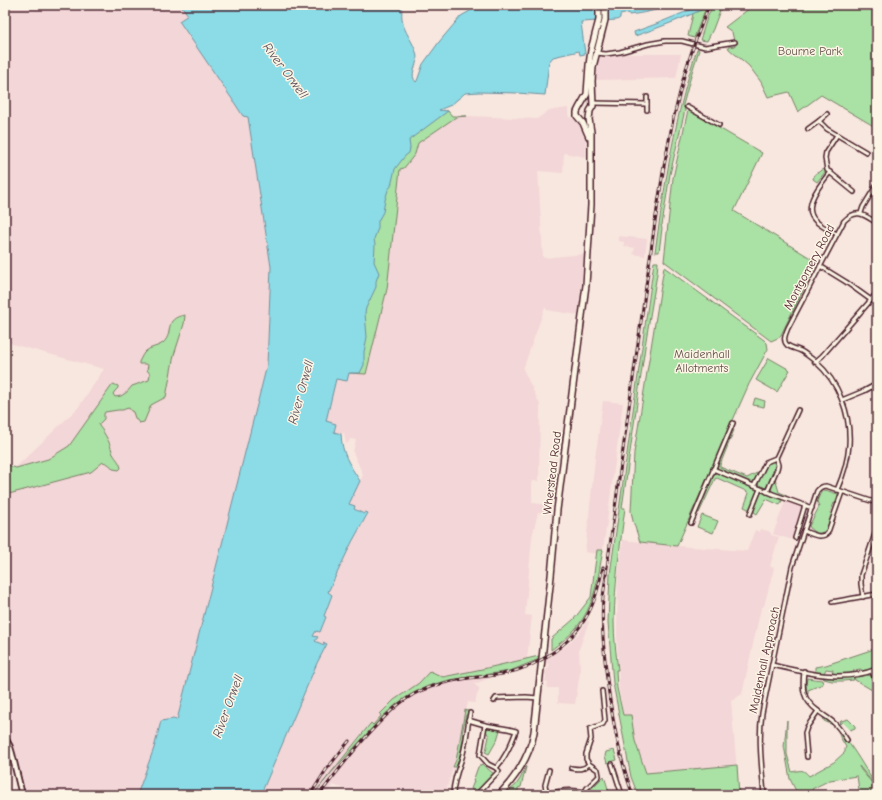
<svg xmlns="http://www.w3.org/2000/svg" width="882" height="800" font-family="'Comic Neue',sans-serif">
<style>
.built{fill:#f3d6d7}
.green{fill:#aae1a4;stroke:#7a8068}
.water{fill:#8bdce7;stroke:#71909c}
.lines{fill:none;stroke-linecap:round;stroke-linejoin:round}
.stream{stroke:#71909c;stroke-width:1.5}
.street-casing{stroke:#4a1f2b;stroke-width:6}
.secondary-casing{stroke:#4a1f2b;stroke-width:8}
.primary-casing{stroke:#4a1f2b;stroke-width:8}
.street{stroke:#fcf5e5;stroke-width:3}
.secondary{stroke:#fcf5e5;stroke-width:4.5}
.primary{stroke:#fcf5e5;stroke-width:5}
.rail-casing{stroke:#4a1f2b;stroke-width:3}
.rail{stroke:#fcf5e5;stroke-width:1.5;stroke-dasharray:4.5;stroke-linecap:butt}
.labels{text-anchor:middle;stroke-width:3;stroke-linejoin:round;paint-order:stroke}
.park-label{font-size:12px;fill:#625049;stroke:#fcf5e5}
.street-label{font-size:12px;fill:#4a1f2b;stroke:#fcf5e5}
.water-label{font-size:13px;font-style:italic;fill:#5a4e5a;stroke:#fcf5e5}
</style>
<rect width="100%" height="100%" fill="#f8e7df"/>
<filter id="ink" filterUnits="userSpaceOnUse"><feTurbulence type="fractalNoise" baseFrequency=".025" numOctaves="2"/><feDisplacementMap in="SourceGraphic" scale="8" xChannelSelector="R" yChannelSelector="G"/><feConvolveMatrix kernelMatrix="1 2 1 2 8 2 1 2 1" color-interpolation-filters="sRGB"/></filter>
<g filter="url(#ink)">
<g class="built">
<path d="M5,5H181L188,15L179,21L232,99L243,116L248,117L271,267L267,365L221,548L177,720L173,719L154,748L137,795H27L24,784L14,749L5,730V464L16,467L78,408L104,369L5,342Z"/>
<path d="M628,54H681L676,78L596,80L598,58Z"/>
<path d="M568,108L569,117L577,120L582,132L586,142V157L564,153L563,173L538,171L543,258L584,254L578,315L547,310L545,307L523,369L540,405L539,481H532V503L551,505L549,514L538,512L532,537L525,615L532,616L527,659L530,663L474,684L480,689L477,695L475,703L468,702L466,711H465L459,743L453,767L446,791L447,795H364L333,785L326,795H266L265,793L263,792L262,795H261L317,663L327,644L324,643V645L315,640L314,637H313L316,631L319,632L326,617L324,616L332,595L327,592L352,542L368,514H364L354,509L349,504L358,484L363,475L353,452L356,440L350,439L349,442L346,444L344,433L341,434L334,432L325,421L336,379L349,373L366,374L387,289L390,262L400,169L417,141L451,116H467L537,119L548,111Z"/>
<path d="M619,236L647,239L645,256L633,254L635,248L624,246V242L619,241Z"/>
<path d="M603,401L623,403L603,550H598L597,554L585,552L596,450L597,446Z"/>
<path d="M786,499L812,508L800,542L773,534Z"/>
<path d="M760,529L768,531L771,533V535L779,537L770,566L774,568L764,606L761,608L742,694L731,701L739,795H649L624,720L619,689L617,633L618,576L623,540L677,546L747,551L755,530L759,532Z"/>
<path d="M587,621L589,622L579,649L580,672L575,704L558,703V688H547L548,682L545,681L546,676L545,672L549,667V664L545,662V660L566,646L580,632Z"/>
</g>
<g class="green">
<path d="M695,5H707L694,38L688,36Z"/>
<path d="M713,5H722L713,29L707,41L700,40L707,18Z"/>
<path d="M754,5H877V128L821,95L798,112L789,92L768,97L761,82L749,66L729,49L728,47L735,46L732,32L725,27Z"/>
<path d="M697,49L699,50L692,72L683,105L684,108L685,110L670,174L662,225L661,226L662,228L659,252H655C665,183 675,115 697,49Z"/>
<path d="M688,110L762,153L734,211L817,262L780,337L771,341L664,261L673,178Z"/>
<path d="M438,111H448L452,116H467L456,117L418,143L415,154L404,168L400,169L390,262L387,289L366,374L349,373L364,249L404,144Z"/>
<path d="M826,168V171L817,182L813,179L815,174Z"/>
<path d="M654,262H658L657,274L646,340L622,508H625C620,545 615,583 614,621C614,637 616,654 618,670H616L617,688L623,715H631L635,741L646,773L737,765L739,795H638L631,777L613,683L608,622L610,574Z"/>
<path d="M664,267L764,340L767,343L768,349L749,384L677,546L640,542L633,521L631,511L634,453Z"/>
<path d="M185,315L184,324L174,355L166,397L151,405L144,422L139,423L135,418L133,412L131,411L129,408L125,409L123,410H118L105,412L104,414V419L99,424V426C102,429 109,441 110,445C111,448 112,451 113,454C116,459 120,462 121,468L119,470L113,469C111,465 107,463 103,462L91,472L5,495V464L16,468L48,459L69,446L113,384L118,386V388L115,391L113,394L115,397L121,396L127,392L132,386L149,380L150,374L147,370L148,365L145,364H139V362C141,358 143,353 146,351C150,347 158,347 163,343C175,332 162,319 185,315Z"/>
<path d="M769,358L790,370L777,392L756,380Z"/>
<path d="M755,398L765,401L764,407L753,405Z"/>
<path d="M731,429L734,430L720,465V467L747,478L759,472L753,482L750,483L718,470L717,465Z"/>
<path d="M770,461H773L775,464C776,471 770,483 766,488L763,489L758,486C759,478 764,466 770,461Z"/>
<path d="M716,473H718L757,490V493L750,509H748L744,507L749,493L746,491L717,478L715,479L699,513L696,512L711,476Z"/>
<path d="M775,478L779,492L786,495L785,497C769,492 769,493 775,478Z"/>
<path d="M825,490L838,494L836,504L834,503L830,513L832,515C830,522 827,535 817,533C813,532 811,530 809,526L819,507L817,501L821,492Z"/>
<path d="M762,492L782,500L780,505L766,499L757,514L754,512C753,507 758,496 762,492Z"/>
<path d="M702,515L718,521L713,533L697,527Z"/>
<path d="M597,550H603C598,577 595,606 576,628C569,637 560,643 551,650V639L574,619L591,597Z"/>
<path d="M877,648V667L862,672L861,669L854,670L853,674L832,675L833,670L826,669L824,673L815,672V667L826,665Z"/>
<path d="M539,656V659L510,671L449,680L428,686L410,695L398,703L383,716L332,772L313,795L371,723L373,725L381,716L380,714L394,700L419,683L430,671L443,677L487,668Z"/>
<path d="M866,675L872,676L876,686L872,690L855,680L854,677Z"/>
<path d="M823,676L835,678L853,677L854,680L843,681H832L824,679Z"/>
<path d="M807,678L822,680L823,684L808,690V693L807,694L806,685Z"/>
<path d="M465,710L468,711L467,715H466L462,733L464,734L458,765L456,767H453L456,760L459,745Z"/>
<path d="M823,716C844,729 863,766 877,787V793L873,783L859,766L861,770L872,783L877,795H859L856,792L859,790L857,776L830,780L812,789L815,795H798L790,779L785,751L784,747L787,720V754L792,772C802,770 803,769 809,776L834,762L845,752V749L846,747L840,737L839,732L833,725L824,721Z"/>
<path d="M848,719L855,726V728L850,730L842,722L840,724L839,723L841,721Z"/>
<path d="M489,727L493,729L500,730L497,740L489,754L485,752L486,751L489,736L486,731L487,728Z"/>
<path d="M614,750L617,760L607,763L605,756L606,752Z"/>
<path d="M482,764L494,774L476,793L471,789L474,781H473L478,767Z"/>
<path d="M526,767L521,787L518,788V795H504L516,785L520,779Z"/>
<path d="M604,776L610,795H586L589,791Z"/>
</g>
<g class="water">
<path d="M181,5H402C402,11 401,18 403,24C406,35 417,47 417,58C417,66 409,75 416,82L417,81L423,64L439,42L461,16L470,11L473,5H565L569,6H578L585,7L603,5H617L615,7L619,11L628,9V5H668C656,11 643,13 629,15V13L620,15V18L617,20L581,22L585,54L580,55L579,51L553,57L549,62L545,95L517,93L479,92L465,93L451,105L439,110L448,111L409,140L410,148L409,153L405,156L395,169L391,186L388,190L385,200L383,212L378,221V228L374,239L375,245L374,262L379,273L376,281V287L366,308L365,313L367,337L364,352V365L360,373H349L347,381L336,379L326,421L336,424L334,432L341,434C342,454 349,464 360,481L349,504L355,506L354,509L364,514L365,512L368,513L352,542L328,592L332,595L324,616L326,617L320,632L316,631L313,636L318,637L315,641L324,645V643L323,642L327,644L317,663L261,794V795H137L154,748L161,721L173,719L177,720L221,548L267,365L271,267L248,117L243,116L232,99L179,21L188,15Z"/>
<path d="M702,5H712C687,17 661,27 635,36L634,32L656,24Z"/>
</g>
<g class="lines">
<path class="stream" d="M617,10L629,8"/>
<g class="street-casing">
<g id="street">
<path d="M596,53L606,54L620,52L648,44L665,41H682L705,47L735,42"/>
<path d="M593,103L647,104"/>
<path d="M687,107L719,125"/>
<path d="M647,110V97"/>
<path d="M827,114L819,121L827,129L866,152"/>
<path d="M808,129L819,121"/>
<path d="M837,135L826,152L825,158L827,170L854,192"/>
<path d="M830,172C820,185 799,209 818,223C824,228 831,231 837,234"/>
<path d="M861,213L863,207L877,184"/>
<path d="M820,266L846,282L871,300"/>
<path d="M815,362L822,356L871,300L877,292"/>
<path d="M842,400L864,391L877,384"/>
<path d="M776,458L798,410"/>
<path d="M713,469L773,494L812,508"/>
<path d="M754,486L766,462L776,458L778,465L777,469L767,492"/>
<path d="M837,490C843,476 848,460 849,445C851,415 839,382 816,362C811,358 806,354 801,351C797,349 791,348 787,345C782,340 786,333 788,328L844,221C857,208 864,215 877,223"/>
<path d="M750,514L760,489"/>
<path d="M691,523L733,423"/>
<path d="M804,531C812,534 822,540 828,532L842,492"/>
<path d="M795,538L805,505"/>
<path d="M863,597L861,584V575L877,528"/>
<path d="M832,602L877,594"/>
<path d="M772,665C807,673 842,683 877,669"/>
<path d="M804,671C802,689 802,699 818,711C823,715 829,718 833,722C839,727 843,734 847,740"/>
<path d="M872,671L877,685"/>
<path d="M494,701L496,698L526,697L538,698"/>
<path d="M468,720L485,725L508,729L516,731C511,745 505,758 496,768L499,771L476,795H475"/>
<path d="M485,725L480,755L488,764L496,768"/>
<path d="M807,757L805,733L807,727L818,711"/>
<path d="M612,764L622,795"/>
<path d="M571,768C579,769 583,770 589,764"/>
<path d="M547,794L545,785L549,770"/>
<path d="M453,795C453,783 457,772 461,761C466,746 467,729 470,713"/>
<path d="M544,795C557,791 571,789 584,792"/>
<path d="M583,795L587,788L599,776L598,770L589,764L586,759V754L591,739L590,729L603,724L605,720L602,691"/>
<path d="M764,795C762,768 758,740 762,713L792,567L817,491C820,487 822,486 826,486L877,503"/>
</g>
</g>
<g class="secondary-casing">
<path id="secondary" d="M5,738L10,747L12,754L22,795"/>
</g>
<g class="primary-casing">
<g id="primary">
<path d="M589,137L583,123L577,116V112L579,108L587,94L589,65L591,50L599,20V5"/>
<path d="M499,795C516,777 530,756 534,732L551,576L557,510L586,285L591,205V132L589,119L590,111L593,106L592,81L593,67L605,20V5"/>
</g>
</g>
<use href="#street" class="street"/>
<use href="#secondary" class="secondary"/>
<use href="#primary" class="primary"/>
<g class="rail-casing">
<g id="rail">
<path d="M310,795L326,770L349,741"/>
<path d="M319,795C337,772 354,749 375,727C386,715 398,703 414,694C431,685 450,681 469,678C480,677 491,676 502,674C539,667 575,643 591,608C597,595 600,581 603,567"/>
<path d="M633,795C619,758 612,718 607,679C604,652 601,625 603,597L620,471L655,222L664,166L673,120L685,72L696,39L709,5"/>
</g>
</g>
<use href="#rail" class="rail"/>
</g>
</g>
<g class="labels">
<g class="park-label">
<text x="810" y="55">Bourne Park</text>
<text x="702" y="358">Maidenhall<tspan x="702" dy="14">Allotments</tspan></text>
</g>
<g class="street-label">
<text transform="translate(809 267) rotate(-62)" y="4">Montgomery Road</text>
<text transform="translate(552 473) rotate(-83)" y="4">Wherstead Road</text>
<text transform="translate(764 660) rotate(-78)" y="4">Maidenhall Approach</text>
</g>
<g class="water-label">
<text transform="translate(286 70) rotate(53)" y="5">River Orwell</text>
<text transform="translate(300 392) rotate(-75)" y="5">River Orwell</text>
<text transform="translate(227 706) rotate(-70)" y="5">River Orwell</text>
</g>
</g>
<rect width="882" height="800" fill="none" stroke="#fcf5e5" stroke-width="20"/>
<rect x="10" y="10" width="862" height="780" fill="none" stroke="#4a1f2b" stroke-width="1.5" filter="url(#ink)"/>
</svg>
